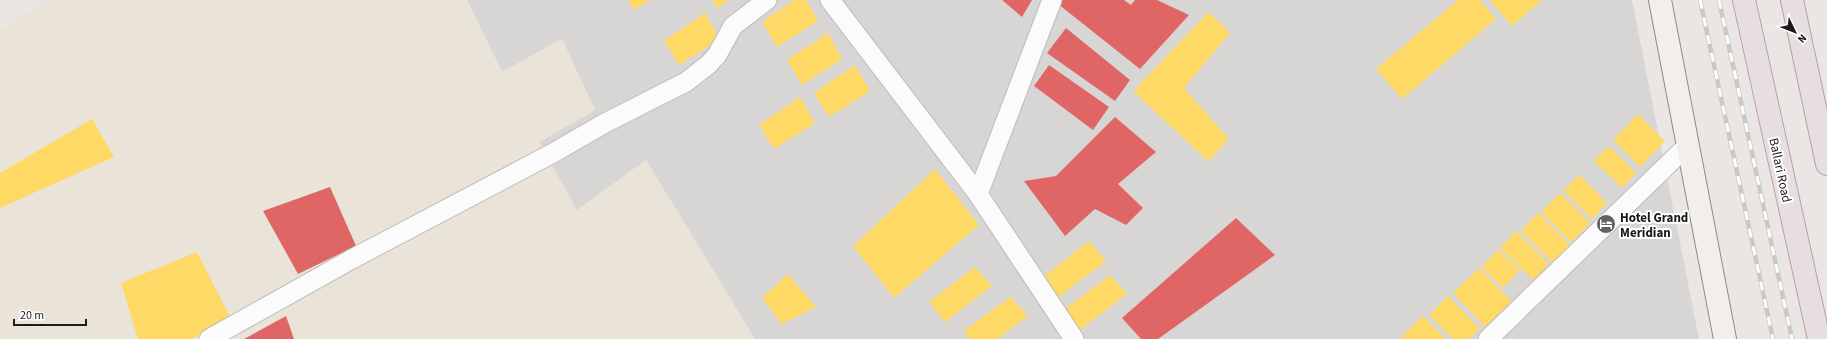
<svg xmlns="http://www.w3.org/2000/svg" width="1827" height="339" font-family="'Source Sans 3',sans-serif">
<style>
.residential{fill:#d8d6d5}
.farmland{fill:#e9e4d7}
.homes{fill:#ffd966}
.shops{fill:#e06666}
.lines{fill:none;stroke-linecap:round;stroke-linejoin:round}
.street-casing{stroke:#bcbbba;stroke-width:21}
.secondary-casing{stroke:#918c7e;stroke-width:24}
.highway-casing{stroke:#bb9dae;stroke-width:24}
.street{stroke:#fcfbfb;stroke-width:19}
.secondary{stroke:#f2eee9;stroke-width:22}
.highway{stroke:#e7dee1;stroke-width:22}
.rail-casing{stroke:#c9c8c8;stroke-width:4.5}
.rail{stroke:#fff;stroke-width:3;stroke-dasharray:9;stroke-linecap:butt}
.labels{text-anchor:middle;stroke-width:4;stroke-linejoin:round;paint-order:stroke}
.street-label{font-size:13px;fill:#1b1b1b;stroke:#fff}
.poi-label{font-size:13px;font-weight:bold;fill:#1b1b1b;stroke:#fff;text-anchor:start}
</style>
<rect width="100%" height="100%" fill="#e9e6e3"/>
<path class="residential" d="M467,0H1632L1699,339H755L646,160L577,211L539,142L595,110L562,39L502,72Z"/>
<path class="farmland" d="M47,0H467L502,72L561,39L595,110L539,142L577,210L646,160L755,339H0V30Z"/>
<g class="homes">
<path d="M628,0H650L634,10Z"/>
<path d="M712,0H729L717,8Z"/>
<path d="M795,0H806L818,21L777,47L762,22Z"/>
<path d="M1458,0H1480L1496,19L1402,99L1376,69Z"/>
<path d="M1490,0H1542L1512,26Z"/>
<path d="M1209,12L1230,33L1184,88L1229,139L1208,161L1133,91Z"/>
<path d="M705,13L720,39L679,65L664,41Z"/>
<path d="M828,33L842,59L802,85L787,60Z"/>
<path d="M855,65L870,91L829,117L814,93Z"/>
<path d="M800,97L815,123L774,149L759,125Z"/>
<path d="M1638,114L1665,141L1640,167L1613,140Z"/>
<path d="M92,119L114,157L0,208V173Z"/>
<path d="M1609,146L1636,173L1622,188L1594,161Z"/>
<path d="M935,169L979,225L894,298L853,246Z"/>
<path d="M1579,175L1607,203L1592,219L1563,191Z"/>
<path d="M1560,193L1590,223L1571,242L1541,212Z"/>
<path d="M1538,213L1570,245L1553,263L1521,231Z"/>
<path d="M1516,231L1549,264L1533,280L1500,248Z"/>
<path d="M1089,241L1106,261L1059,297L1043,277Z"/>
<path d="M1498,250L1520,270L1503,288L1482,267Z"/>
<path d="M197,252L232,321L191,339H138L121,283Z"/>
<path d="M975,267L992,286L945,322L929,302Z"/>
<path d="M1479,268L1512,301L1485,327L1453,293Z"/>
<path d="M788,274L816,307L782,324L762,298Z"/>
<path d="M1110,275L1127,294L1080,330L1064,310Z"/>
<path d="M1448,296L1480,329L1469,339H1453L1429,315Z"/>
<path d="M1010,297L1028,316L997,339H970L964,331Z"/>
<path d="M1423,316L1446,339H1400Z"/>
</g>
<g class="shops">
<path d="M1002,0H1032L1022,17Z"/>
<path d="M1053,0H1124L1131,5L1135,0H1157L1189,15L1140,69Z"/>
<path d="M1066,28L1130,80L1115,101L1047,53Z"/>
<path d="M1049,65L1109,107L1093,130L1034,86Z"/>
<path d="M1115,117L1156,152L1118,184L1143,208L1126,225L1095,209L1065,236L1024,181L1056,176Z"/>
<path d="M330,187L356,246L298,274L263,211Z"/>
<path d="M1236,218L1275,255L1158,339H1141L1122,318Z"/>
<path d="M286,316L294,339H244Z"/>
</g>
<g class="lines">
<g class="street-casing">
<g id="street">
<path d="M830,0L978,194"/>
<path d="M1052,0L978,194L1074,339"/>
<path d="M209,339L352,259L553,153L605,123L686,82L709,64L717,55L733,26L767,0"/>
<path d="M1488,339L1688,145"/>
</g>
</g>
<g class="secondary-casing">
<path id="secondary" d="M1660,0L1725,339"/>
</g>
<g class="highway-casing">
<g id="highway">
<path d="M1744,0L1819,339"/>
<path d="M1792,0L1827,164"/>
</g>
</g>
<use href="#street" class="street"/>
<use href="#secondary" class="secondary"/>
<use href="#highway" class="highway"/>
<g class="rail-casing">
<g id="rail">
<path d="M1700,0L1773,339"/>
<path d="M1719,0L1792,339"/>
</g>
</g>
<use href="#rail" class="rail"/>
</g>
<defs>
<g id="hotel-disc" transform="scale(1)"><circle r="9.5" fill="#636261" stroke="#fff"/><path d="M-6-4.5h1.5V1H6V5H4.5V3h-9V5H-6ZM-4 0a1.8 1.8 0 1 1 3.6 0ZM.5 0V-2.5h3Q6-2.5 6 0Z" fill="#fff"/></g>
</defs>
<g fill-rule="evenodd">
<use href="#hotel-disc" x="1606" y="224"/>
</g>
<g class="labels">
<g class="street-label">
<text transform="translate(1781 170) rotate(78)" y="5">Ballari Road</text>
</g>
<g class="poi-label">
<text x="1620" y="222">Hotel Grand<tspan x="1620" dy="15">Meridian</tspan></text>
</g>
</g>
<g transform="translate(1795 32) rotate(133)" stroke="#ffffff" stroke-width="3" paint-order="stroke">
<path d="M0-3L7 15L0 10L-7 15Z" fill="#1b1b1b"/>
<text y="-6" font-size="11" font-weight="bold" text-anchor="middle" fill="#1b1b1b">N</text>
</g>
<path d="M14 319v6h72v-6" fill="none" stroke="#1b1b1b" stroke-width="2"/>
<text x="20" y="319" font-size="12" fill="#1b1b1b" stroke="#ffffff" stroke-width="3" paint-order="stroke">20 m</text>
</svg>
